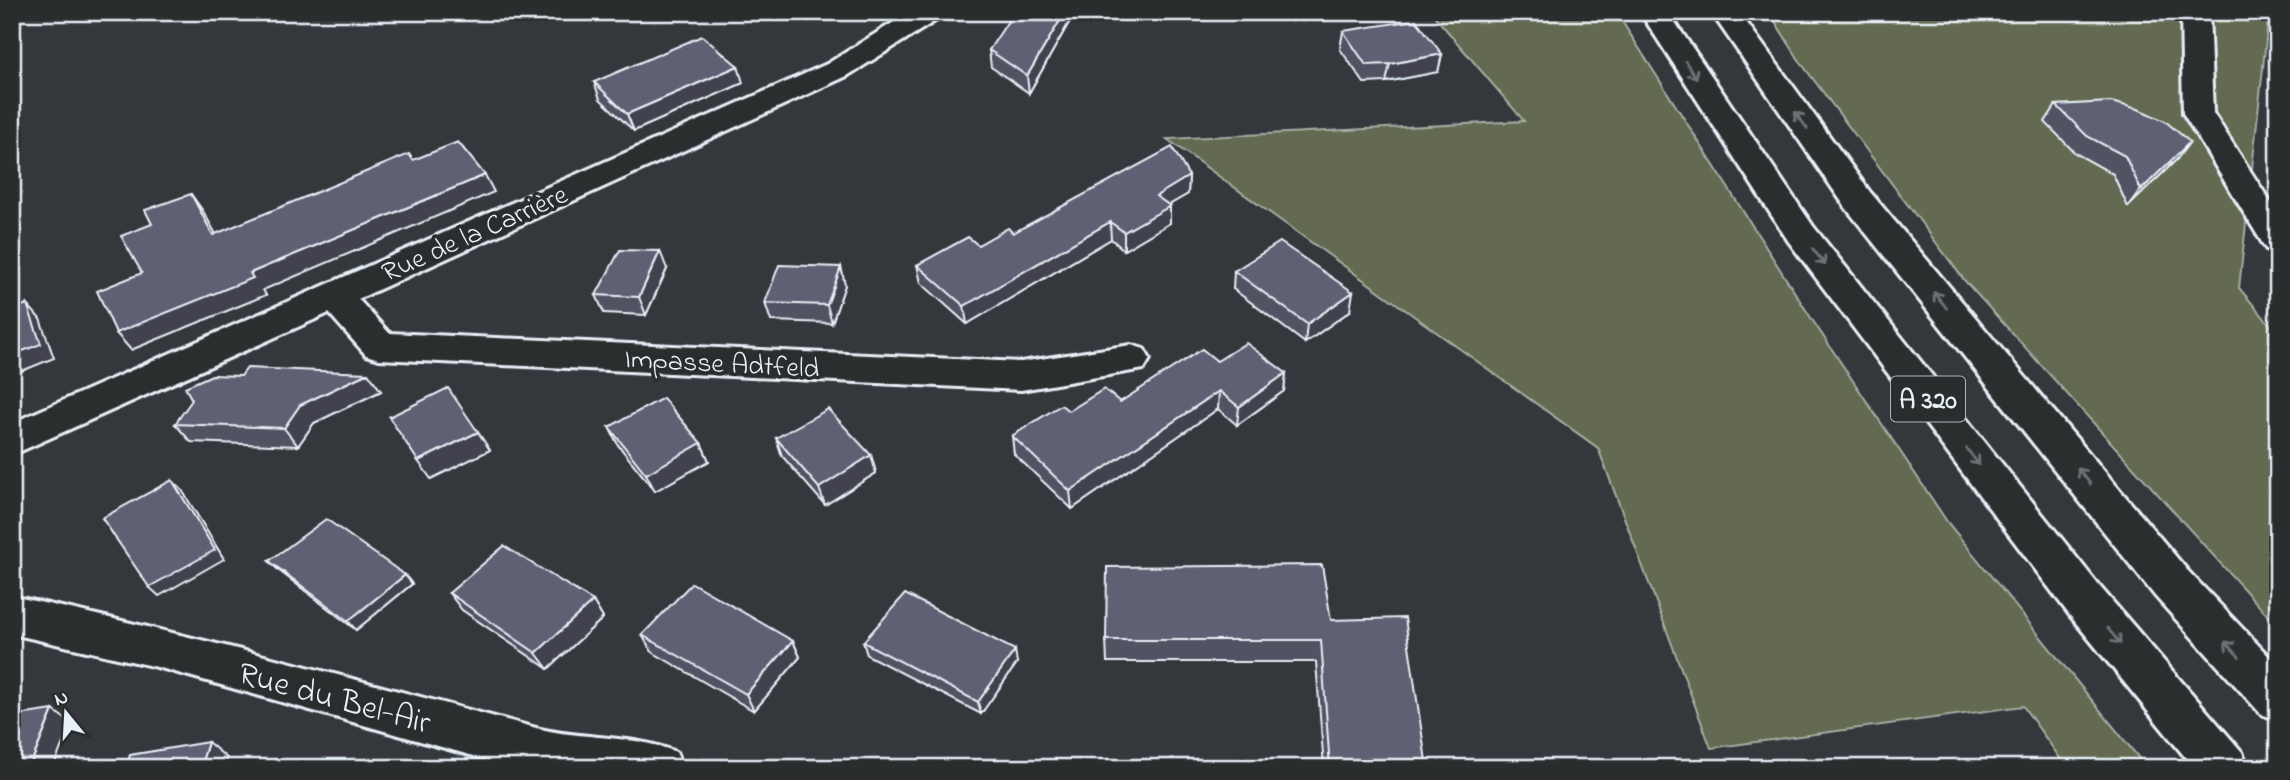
<svg xmlns="http://www.w3.org/2000/svg" width="2290" height="780" font-family="'Indie Flower',sans-serif">
<style>
.green{fill:#636b51;stroke:#a6aea4;stroke-width:2}
.lines{fill:none;stroke-linecap:round;stroke-linejoin:round}
.minor-casing{stroke:#e8f1f8;stroke-width:6}
.motorway-casing{stroke:#e8f1f8;stroke-width:6}
.minor{fill:#2a2d2e;fill-rule:evenodd}
.motorway{fill:#2a2d2e;fill-rule:evenodd}
.wall{fill:#515363;stroke:#e8f1f8;stroke-width:2}
.shaded-wall{fill:#424350;stroke:#e8f1f8;stroke-width:2}
.building{fill:#5e6073;stroke:#e8f1f8;stroke-width:2}
.oneway{stroke:#6c7275}
.labels{text-anchor:middle;stroke-width:7;stroke-linejoin:round;paint-order:stroke}
.shield{fill:#2a2d2e;stroke:#afb6bb;stroke-width:2}
.shield-label{font-size:26px;font-weight:bold;fill:#e8f1f8}
.street-label{font-size:28px;fill:#e8f1f8;stroke:#2a2d2e}
.near-street-label{font-size:33px;fill:#e8f1f8;stroke:#2a2d2e}
</style>
<rect width="100%" height="100%" fill="#34373c"/>
<filter id="ink" filterUnits="userSpaceOnUse"><feTurbulence type="fractalNoise" baseFrequency=".0143" numOctaves="2"/><feDisplacementMap in="SourceGraphic" scale="14" xChannelSelector="R" yChannelSelector="G"/><feConvolveMatrix kernelMatrix="1 2 1 2 8 2 1 2 1" color-interpolation-filters="sRGB"/></filter>
<g filter="url(#ink)">
<g class="green">
<path d="M1431,12H1616L1813,321L1948,523L2147,768H2067L2023,706L1711,748L1598,448L1167,139L1524,121Z"/>
<path d="M1769,12H2269L2239,288L2278,334V627L1965,281L1801,63Z"/>
</g>
<g class="lines">
<g class="minor-casing">
<g id="minor">
<path d="M910,12H944L940,18L847,76L358,299L389,333L1021,362L1131,345L1144,349L1150,359L1144,369L1021,390L379,359L366,355L329,313L12,455V423L827,64Z"/>
<path d="M2181,12H2209L2213,113L2278,214V252L2266,249L2183,113Z"/>
<path d="M12,596C188,634 362,681 536,728C582,740 633,734 676,752L683,768H516L157,667L12,634Z"/>
</g>
</g>
<g class="motorway-casing">
<g id="motorway">
<path d="M1640,12H1668L1813,226L2100,587L2242,752L2249,768H2194L2068,613L1789,242Z"/>
<path d="M1711,12H1739L1870,192L2187,570L2278,666V720L2261,714L2155,596L1846,208Z"/>
</g>
</g>
<use href="#minor" class="minor"/>
<use href="#motorway" class="motorway"/>
</g>
<g class="wall">
<path d="M1075,12L1029,93L991,67L989,50Z"/>
<path d="M1343,31L1442,54L1438,72L1386,82L1364,83L1340,49Z"/>
<path d="M594,82L743,83L634,131L600,99Z"/>
<path d="M2056,105L2177,159L2128,207L2113,174L2075,153L2045,122Z"/>
<path d="M1189,176L1188,194L1169,205L1170,223L1124,250L1111,239L967,324L921,283L917,265Z"/>
<path d="M841,267L845,285L832,323L771,321L765,303Z"/>
<path d="M667,269L646,315L604,313L596,295Z"/>
<path d="M1234,271L1350,311L1305,343L1233,289Z"/>
<path d="M1217,361L1286,373L1284,391L1237,425L1218,409L1072,509L1014,454L1012,436L1069,411L1120,402Z"/>
<path d="M368,373L381,391L314,423L298,446L191,442L175,424L241,376Z"/>
<path d="M609,427L701,443L709,461L655,491L618,445Z"/>
<path d="M776,438L871,455L876,473L825,505L782,456Z"/>
<path d="M269,561L405,575L412,584L356,630L278,570Z"/>
<path d="M449,593L593,601L603,618L548,669L462,610Z"/>
<path d="M1331,620L1427,768H1324L1316,662H1107L1106,640Z"/>
<path d="M642,635L793,641L800,657L754,711L652,652Z"/>
<path d="M863,642L1017,663L981,714L867,655Z"/>
</g>
<g class="shaded-wall">
<path d="M1065,12H1075L1029,93L1027,76Z"/>
<path d="M1442,54L1438,72L1386,82L1390,64Z"/>
<path d="M738,66L743,83L634,131L627,114Z"/>
<path d="M2190,142L2177,159L2128,207L2141,190Z"/>
<path d="M485,175L494,192L263,290L266,295L131,350L116,333L250,273Z"/>
<path d="M1189,176L1188,194L1155,213L1156,196Z"/>
<path d="M191,194L203,211L226,252L213,235Z"/>
<path d="M1170,206V223L1124,250V232Z"/>
<path d="M1110,222L1111,239L967,324L964,306Z"/>
<path d="M660,251L667,269L646,315L639,297Z"/>
<path d="M841,267L845,285L832,323L827,305Z"/>
<path d="M1353,292L1350,311L1305,343L1307,324Z"/>
<path d="M27,304L40,319L54,358L12,375V355Z"/>
<path d="M368,373L381,391L314,423L298,446L284,428L300,405Z"/>
<path d="M1286,373L1284,391L1237,425L1239,407Z"/>
<path d="M1219,391L1218,409L1072,509L1070,491Z"/>
<path d="M478,432L490,450L431,479L418,461Z"/>
<path d="M701,443L709,461L655,491L646,474Z"/>
<path d="M871,455L876,473L825,505L819,488Z"/>
<path d="M172,480L182,490L224,559L159,596L149,587Z"/>
<path d="M405,575L412,584L356,630L348,621Z"/>
<path d="M593,601L603,618L548,669L536,653Z"/>
<path d="M793,641L800,657L754,711L746,694Z"/>
<path d="M1015,650L1017,663L981,714L978,702Z"/>
<path d="M53,710L71,723L53,768H29Z"/>
<path d="M208,742L227,758L224,768H200Z"/>
</g>
<g class="building">
<path d="M1014,12H1065L1027,76L989,50Z"/>
<path d="M1416,20L1442,54L1390,64L1366,65L1343,31Z"/>
<path d="M702,36L738,66L627,114L594,82Z"/>
<path d="M2111,102L2138,109L2165,121L2190,142L2141,190L2125,156L2087,136L2056,105Z"/>
<path d="M458,142L485,175L250,273L253,278L116,333L97,291L142,273L121,236L152,224L145,210L191,194L213,235L409,154L413,160Z"/>
<path d="M1172,147L1189,176L1156,196L1170,206L1124,232L1110,222L964,306L917,265L968,237L978,245L1008,228L1013,233Z"/>
<path d="M1280,242L1353,292L1307,324L1234,271Z"/>
<path d="M620,250L660,251L639,297L596,295Z"/>
<path d="M779,265L841,267L827,305L765,303Z"/>
<path d="M27,304L41,344L12,355V310Z"/>
<path d="M1246,343L1286,373L1239,407L1219,391L1070,491L1012,436L1061,405L1069,411L1104,389L1120,402L1202,349L1217,361Z"/>
<path d="M247,368L368,373L300,405L284,428L175,424L192,400L185,387L212,375L241,376Z"/>
<path d="M448,388L478,432L418,461L389,417Z"/>
<path d="M663,398L701,443L646,474L609,427Z"/>
<path d="M828,409L871,455L819,488L776,438Z"/>
<path d="M172,480L215,550L149,587L102,518Z"/>
<path d="M326,519L405,575L348,621L269,561Z"/>
<path d="M504,546L593,601L536,653L449,593Z"/>
<path d="M1322,565L1331,620L1405,618L1427,768H1330L1321,640H1106L1107,567Z"/>
<path d="M692,583L793,641L746,694L642,635Z"/>
<path d="M905,594L1015,650L978,702L863,642Z"/>
<path d="M53,710L29,768H12V716Z"/>
<path d="M208,742L200,768H126L130,755Z"/>
</g>
<defs><path id="oneway-shaft" d="M-6 0H5M1.5-3L5.5 0L1.5 3" fill="none" stroke-width="1.6" stroke-linecap="round" stroke-linejoin="round" transform="scale(1.75)"/></defs>
<g class="oneway">
<use href="#oneway-shaft" transform="translate(1691 70) rotate(56)"/>
<use href="#oneway-shaft" transform="translate(1801 120) rotate(-126)"/>
<use href="#oneway-shaft" transform="translate(1819 257) rotate(52)"/>
<use href="#oneway-shaft" transform="translate(1940 300) rotate(-129)"/>
<use href="#oneway-shaft" transform="translate(1973 457) rotate(52)"/>
<use href="#oneway-shaft" transform="translate(2084 476) rotate(-129)"/>
<use href="#oneway-shaft" transform="translate(2114 636) rotate(50)"/>
<use href="#oneway-shaft" transform="translate(2232 649) rotate(-133)"/>
</g>
</g>
<g class="labels">
<rect class="shield" x="1891" y="376.5" width="74" height="45" rx="5"/>
<g class="shield-label">
<text x="1928" y="408">A 320</text>
</g>
<g class="street-label">
<text transform="translate(474 232) rotate(-24)" y="10">Rue de la Carrière</text>
<text transform="translate(722 362) rotate(3)" y="10">Impasse Adtfeld</text>
</g>
<g class="near-street-label">
<text transform="translate(335 696) rotate(15)" y="12">Rue du Bel-Air</text>
</g>
</g>
<rect width="2290" height="780" fill="none" stroke="#2a2d2e" stroke-width="42"/>
<rect x="21" y="21" width="2248" height="738" fill="none" stroke="#e8f1f8" stroke-width="2.5" filter="url(#ink)"/>
<g transform="translate(66 713) rotate(342)" stroke="#2a2d2e" stroke-width="5" paint-order="stroke">
<path d="M0-5L12 26L0 18L-12 26Z" fill="#e8f1f8"/>
<text y="-10" font-size="19" font-weight="bold" text-anchor="middle" fill="#e8f1f8">N</text>
</g>
</svg>
